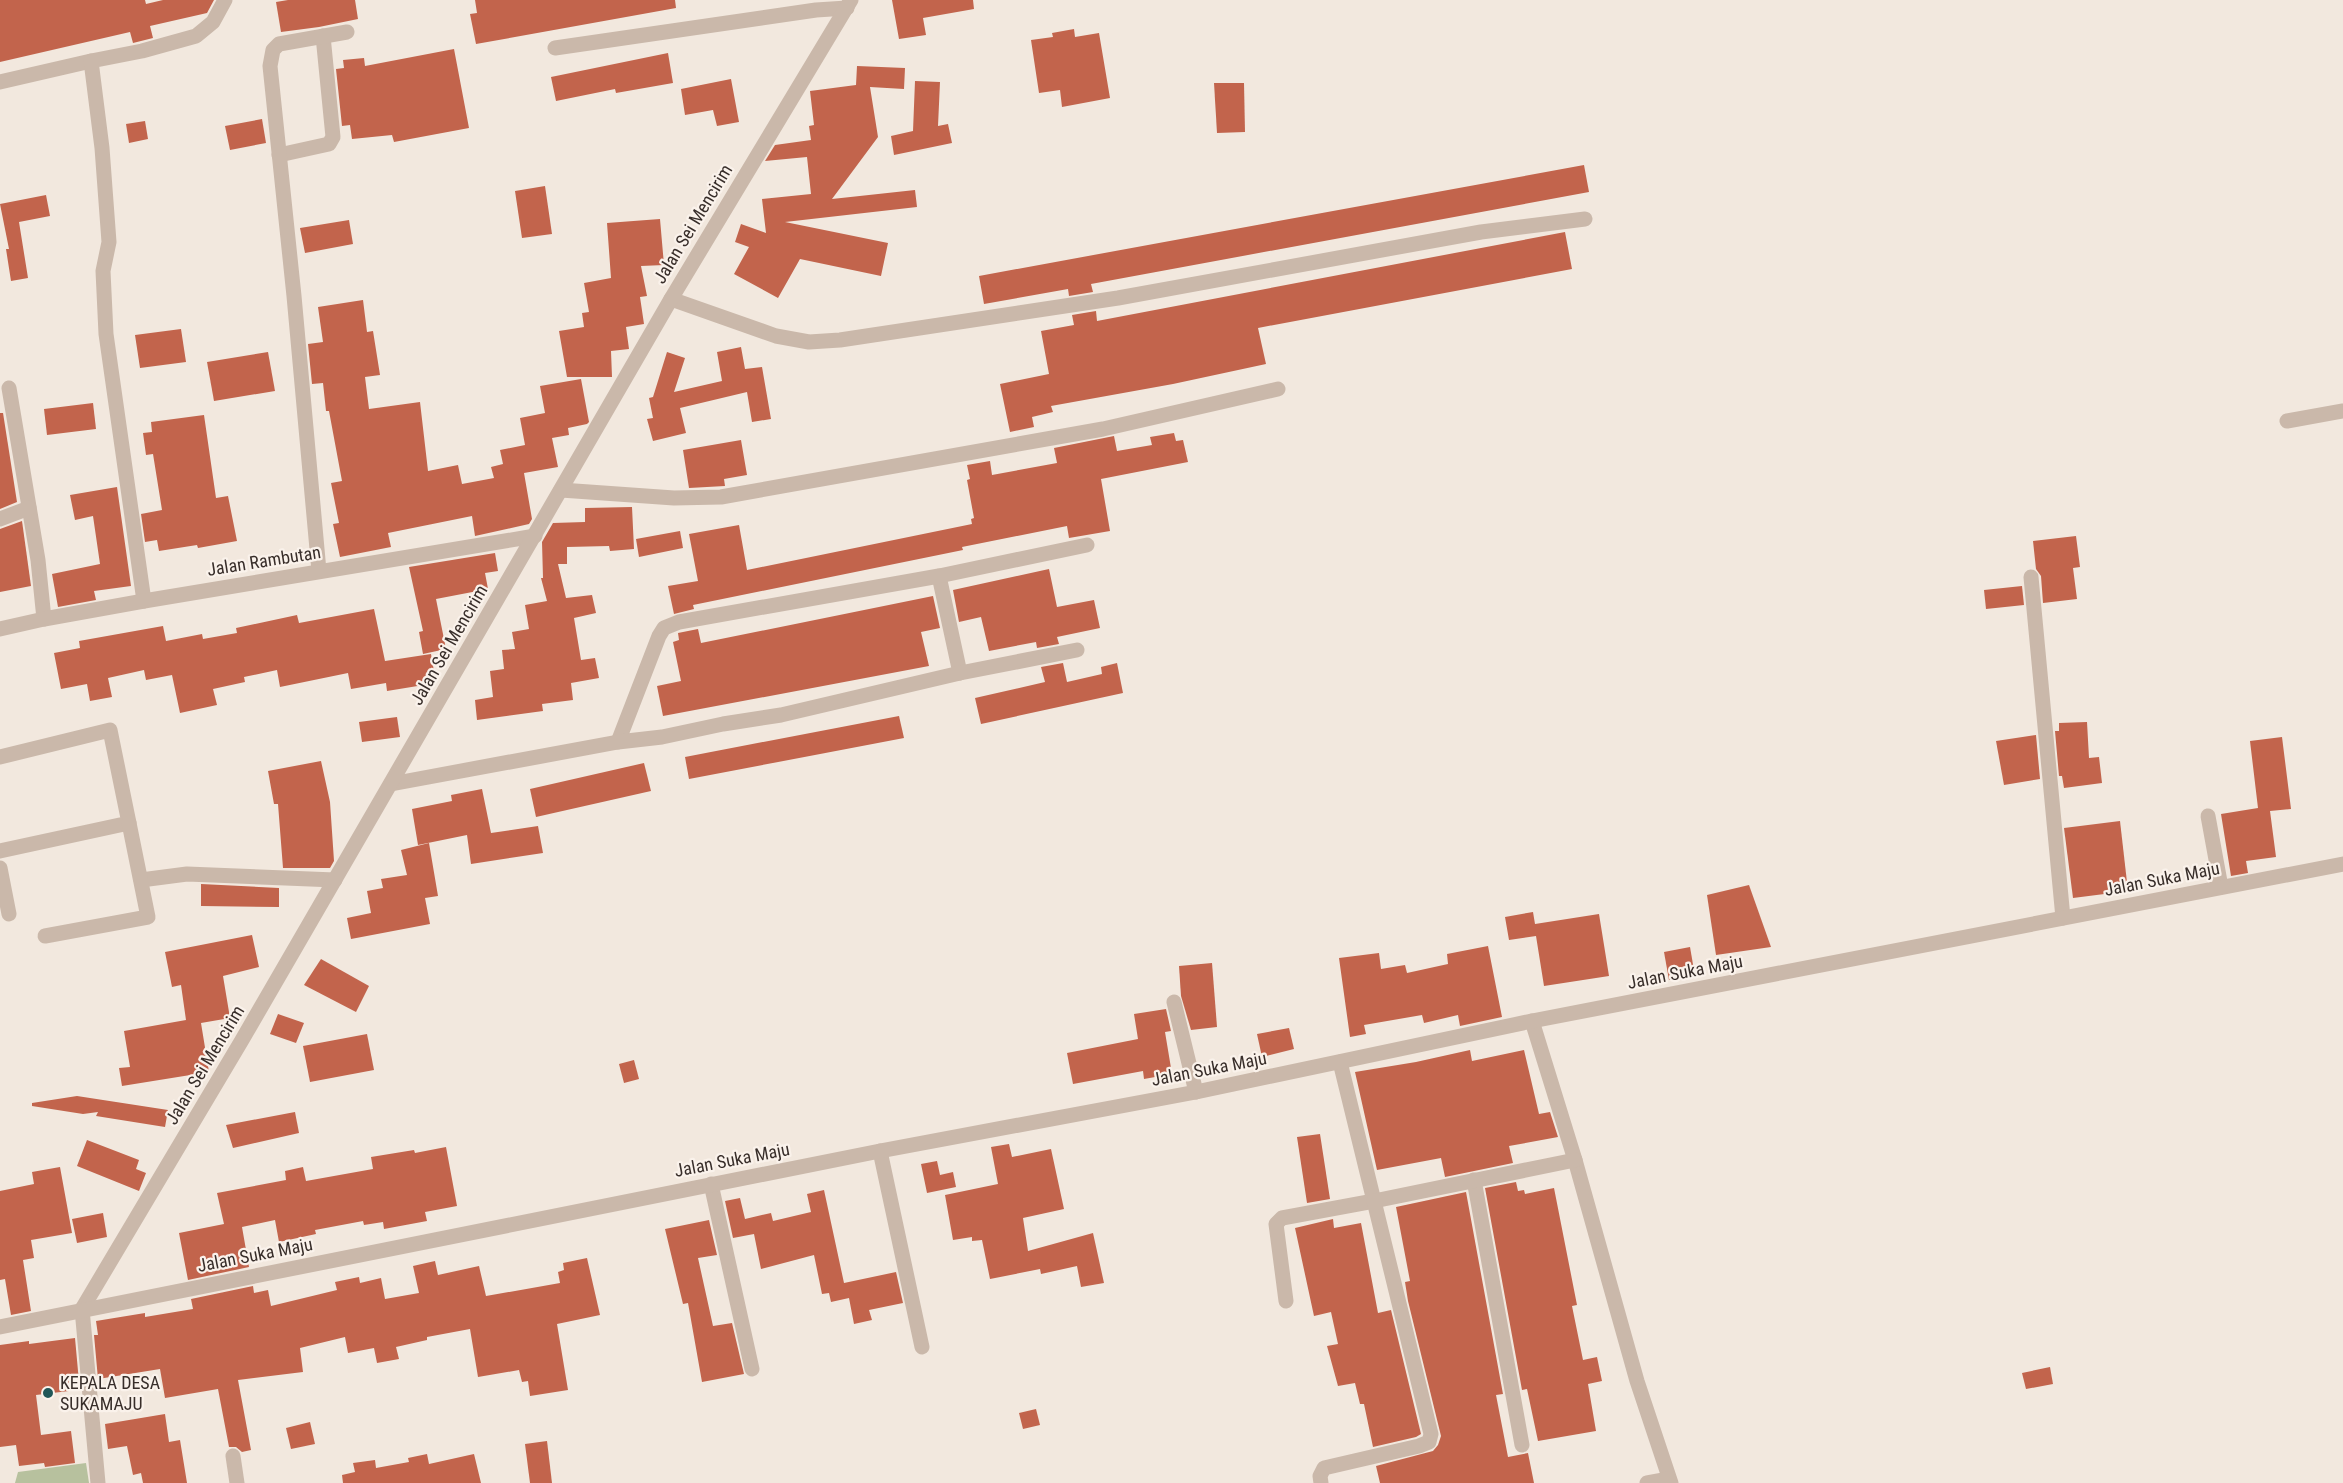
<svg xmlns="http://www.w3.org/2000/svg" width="2343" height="1483" font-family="'Roboto Condensed',sans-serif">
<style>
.green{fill:#b7c19e}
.building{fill:#c2644c}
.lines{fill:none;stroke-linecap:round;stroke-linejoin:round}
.minor{stroke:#cab8aa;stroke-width:15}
.poi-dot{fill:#205758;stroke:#faf2eb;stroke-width:2}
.labels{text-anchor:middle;stroke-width:4.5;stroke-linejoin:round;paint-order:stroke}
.street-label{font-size:18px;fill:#382e2a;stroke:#faf2eb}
.poi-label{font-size:18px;fill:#382e2a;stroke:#faf2eb;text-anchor:start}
</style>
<rect width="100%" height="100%" fill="#f2e8de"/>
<path class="green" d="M86,1463L89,1483H15L18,1472Z"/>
<g class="building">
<path d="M0,0H145L146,4L163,0H214L207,13L150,26L153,38L133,43L130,32L0,62Z"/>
<path d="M288,0H355L358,19L319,27L281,32L276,2Z"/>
<path d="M475,0H675L676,8L476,44L470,14L477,13Z"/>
<path d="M892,0H973L974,9L923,18L926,35L899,39Z"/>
<path d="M1074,29L1075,37L1099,33L1110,98L1062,107L1060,90L1039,93L1031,40L1053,37L1052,33Z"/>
<path d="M454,49L469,128L394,142L392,135L352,139L350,125L342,126L336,69L344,68L343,60L364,58L365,66Z"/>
<path d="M668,53L673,83L616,93L615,89L556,101L551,77Z"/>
<path d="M857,66L905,68L904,89L870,87L878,137L832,199L915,190L917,207L785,222L888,243L881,276L800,259L778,298L734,274L749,247L735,242L741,224L766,233L762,199L811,194L807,157L765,161L775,145L811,140L809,126L814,125L810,91L856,85Z"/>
<path d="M731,79L739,122L717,126L713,110L685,115L681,89Z"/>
<path d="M915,81L940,82L938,126L948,124L952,143L894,155L891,136L913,131Z"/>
<path d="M1214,83H1244L1245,132L1217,133Z"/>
<path d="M262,119L266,143L230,150L225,126Z"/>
<path d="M145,121L148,139L129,143L126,124Z"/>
<path d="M1584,165L1589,192L1091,284L1093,292L1069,296L1068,289L984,304L979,276Z"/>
<path d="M545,186L552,234L522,238L515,191Z"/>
<path d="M46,195L50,216L19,222L28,278L11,281L6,249H9L0,204Z"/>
<path d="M660,219L664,265L641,266L647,296L640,297L644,324L626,327L629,349L611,351L612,377H567L559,331L584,327L582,313L589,312L584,283L611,278L607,223Z"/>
<path d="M349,220L353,244L305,253L300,228Z"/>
<path d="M1565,232L1572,269L1258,328L1266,364L1173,384L1051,406L1053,412L1032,417L1034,427L1010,432L1000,384L1049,374L1041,331L1074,325L1072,315L1096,311L1097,321Z"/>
<path d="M363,300L367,332L373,331L380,375L365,377L369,409L420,402L428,471L458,465L462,484L494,478L491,467L503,464L500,450L525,445L520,418L545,413L540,386L581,379L589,422L587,424L568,428L569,435L552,438L558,467L524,473L532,519L529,524L475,536L472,516L388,533L391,547L340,557L333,524L339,523L331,483L342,481L329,411H326L323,383L312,384L308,344L323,342L318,307Z"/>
<path d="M181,329L186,362L140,368L135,335Z"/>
<path d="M741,347L745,369L762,367L771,419L752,422L747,392L680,408L686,433L653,441L647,419L653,418L649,398L653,397L667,352L685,358L674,392L722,381L717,352Z"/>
<path d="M268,352L275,391L214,401L207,362Z"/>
<path d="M93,403L96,429L47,435L44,409Z"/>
<path d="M0,413H3L17,502L0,509Z"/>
<path d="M204,415L216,498L228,496L237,541L198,548L197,545L159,551L157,540L145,542L141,514L162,510L153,454L146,455L143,433L152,432L151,422Z"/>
<path d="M1174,433L1176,441L1183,440L1188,462L1101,479L1110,531L1069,538L1067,526L962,547L963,550L693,605L694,609L674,614L668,586L698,581L689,534L739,525L747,570L972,524L971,519L974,518L967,480L970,479L967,465L990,461L992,475L1057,463L1054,448L1114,436L1117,451L1152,445L1150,437Z"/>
<path d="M741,440L747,475L724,479L725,486L689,488L683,450Z"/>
<path d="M117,487L131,586L94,591L96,600L58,607L52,574L100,564L93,516L75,520L70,495Z"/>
<path d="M632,507L634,549L610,551L609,546L567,547V564H558L566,598L592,595L596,613L574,618L581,660L595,658L599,678L571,683L573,700L542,704L543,711L477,720L475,700L493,697L490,671L504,669L502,650L515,649L512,632L529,629L525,605L547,601L541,578H543L542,542L553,523L585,522V508Z"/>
<path d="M22,521L31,586L0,592V529Z"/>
<path d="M680,531L683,548L639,557L636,539Z"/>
<path d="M2076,536L2080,567L2073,568L2077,599L2043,603L2041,576L2036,569L2033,541Z"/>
<path d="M495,553L498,571L485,573L488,589L436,599L446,649L423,654L419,632L423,631L409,567Z"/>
<path d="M1049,569L1057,607L1094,600L1100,628L1057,637L1059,644L1037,648L1036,642L989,651L981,617L959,622L953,590Z"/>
<path d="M2022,586L2024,605L1986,609L1984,590Z"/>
<path d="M933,596L940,628L921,632L929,666L663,716L657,686L681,681L673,642L679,640L678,633L698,629L701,643Z"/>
<path d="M374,609L385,661L431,654L436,683L387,691L386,683L351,689L348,673L280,687L277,670L244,677L245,682L213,689L217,705L180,713L172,675L146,680L144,670L108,678L112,697L90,701L87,684L61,689L54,653L80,648L79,641L163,626L166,641L202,634L203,639L237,633L236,628L297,615L299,623Z"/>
<path d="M1063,663L1067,682L1102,674L1101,667L1117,663L1123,693L981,724L975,698L1045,682L1041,667Z"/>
<path d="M899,716L904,738L689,779L685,757Z"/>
<path d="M397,717L400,737L362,742L359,722Z"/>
<path d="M2087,722L2089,758L2099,757L2102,783L2064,788L2062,776H2059L2055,731H2059V723Z"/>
<path d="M2036,735L2040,779L2004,785L1996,741Z"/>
<path d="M2282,737L2291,809L2270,811L2276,857L2246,861L2248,873L2231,876L2221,814L2258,808L2250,741Z"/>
<path d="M321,761L330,802L334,861L330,868H283L278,804H274L268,771Z"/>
<path d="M644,763L651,791L536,817L530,789Z"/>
<path d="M482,789L491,833L538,826L543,853L471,864L467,835L418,845L412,809L452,801L451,795Z"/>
<path d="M2120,821L2128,891L2073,898L2064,828Z"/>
<path d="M429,843L438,896L425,898L430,924L351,939L347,918L371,913L367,891L383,888L381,879L407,875L401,850Z"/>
<path d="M201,884L279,888V907L201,906Z"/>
<path d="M1749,885L1771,947L1716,955L1707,895Z"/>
<path d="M1533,912L1535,924L1599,914L1609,976L1544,986L1536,936L1509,940L1505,917Z"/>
<path d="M252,935L259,967L223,976L230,1018L201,1023L209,1072L122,1086L119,1068L130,1067L124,1031L186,1020L181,985L172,987L165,952Z"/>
<path d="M1488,946L1502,1017L1460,1026L1458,1015L1424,1023L1422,1015L1364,1025L1366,1034L1350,1037L1339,958L1379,953L1381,969L1405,965L1407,973L1448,964L1447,954Z"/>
<path d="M1690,947L1695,976L1669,980L1664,952Z"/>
<path d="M321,959L369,986L356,1012L304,985Z"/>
<path d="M1212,963L1217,1027L1191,1030L1181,996L1179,966Z"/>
<path d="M1166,1009L1171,1031L1165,1032L1172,1074L1144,1079L1143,1071L1073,1084L1067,1053L1138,1039L1134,1014Z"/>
<path d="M278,1014L304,1023L296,1043L270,1034Z"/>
<path d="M1289,1028L1294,1049L1262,1057L1257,1034Z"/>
<path d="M367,1034L374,1070L310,1082L303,1046Z"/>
<path d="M1470,1050L1472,1061L1524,1050L1539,1114L1550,1112L1558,1137L1509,1146L1513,1163L1445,1177L1441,1158L1377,1170L1355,1072L1416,1062Z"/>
<path d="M634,1060L639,1079L624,1083L619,1064Z"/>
<path d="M77,1096L168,1110L165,1127L96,1116L98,1112L83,1114L32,1106V1103Z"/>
<path d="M295,1112L299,1133L233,1148L226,1125Z"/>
<path d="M1320,1134L1330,1199L1307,1203L1297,1137Z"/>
<path d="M87,1140L139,1160L136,1169L146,1173L139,1191L77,1166Z"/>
<path d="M1009,1144L1012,1157L1051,1149L1064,1209L1023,1218L1028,1251L1093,1233L1104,1283L1081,1287L1077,1266L1041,1274L1040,1269L990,1279L982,1240L972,1241V1237L953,1240L945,1195L998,1184L991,1147Z"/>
<path d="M446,1147L457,1206L425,1212L427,1221L384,1229L383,1222L364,1225L363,1221L315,1230L316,1234L279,1242L275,1220L242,1227L249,1267L188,1280L179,1233L224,1224L217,1193L286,1180L285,1171L303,1167L306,1181L373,1169L371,1157L414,1150L415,1153Z"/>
<path d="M937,1161L940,1175L953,1172L956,1187L927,1193L921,1164Z"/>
<path d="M60,1167L72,1233L31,1240L34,1258L23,1260L31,1311L11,1315L5,1279L0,1280V1191L34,1184L32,1172Z"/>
<path d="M1516,1182L1518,1191L1524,1190L1525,1194L1554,1188L1577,1305L1572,1306L1583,1360L1597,1357L1602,1381L1588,1384L1596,1431L1538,1441L1527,1389L1522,1390L1485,1188Z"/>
<path d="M824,1190L844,1283L896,1272L903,1303L869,1310L872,1320L854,1324L849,1298L831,1302L829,1293L822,1294L814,1255L761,1269L754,1234L733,1238L725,1201L740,1198L745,1219L771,1213L773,1221L811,1212L807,1194Z"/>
<path d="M1466,1192L1503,1394L1496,1395L1508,1457L1528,1453L1534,1483H1380L1376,1466L1433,1451L1438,1445L1441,1436L1408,1301L1405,1282L1410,1281L1396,1207Z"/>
<path d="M103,1213L107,1237L77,1243L72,1219Z"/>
<path d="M1333,1219L1334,1228L1361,1223L1378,1313L1391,1310L1421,1434L1416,1437L1373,1447L1364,1404H1360L1355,1383L1338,1386L1327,1346L1338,1344L1331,1312L1314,1316L1295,1228Z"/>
<path d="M709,1220L717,1255L698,1258L713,1326L732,1323L744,1374L702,1382L688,1303L683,1304L665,1229Z"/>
<path d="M587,1258L600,1315L557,1324L568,1390L530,1396L528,1381L522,1382L519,1370L478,1377L470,1329L427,1337V1340L396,1347L399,1359L377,1363L374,1348L348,1353L345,1337L300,1348L303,1372L238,1380L251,1450L242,1452L236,1447H229L218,1389L165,1398L160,1369L98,1379L94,1335H98L96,1321L145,1313V1317L193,1309L191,1299L253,1286L254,1293L268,1290L271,1306L337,1290L335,1282L359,1277L360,1283L381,1278L385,1299L419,1293L413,1266L435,1261L438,1275L479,1266L486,1296L560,1283L558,1272L564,1270L563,1263Z"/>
<path d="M75,1338L79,1382L76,1383L77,1390L36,1395L41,1435L71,1431L75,1463L45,1467L44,1463L19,1466L16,1445L0,1447V1345L29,1341V1344Z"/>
<path d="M2050,1367L2053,1384L2026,1389L2022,1373Z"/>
<path d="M1036,1409L1040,1425L1023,1429L1019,1413Z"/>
<path d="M165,1414L169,1442L180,1440L187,1483H143L141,1473L133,1475L127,1446L108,1449L105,1424Z"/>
<path d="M310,1422L315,1444L291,1449L286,1428Z"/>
<path d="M547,1441L552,1483H530L525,1444Z"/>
<path d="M427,1454L429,1464L474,1454L481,1483H343L342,1475L355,1472L353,1463L375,1460L376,1468L409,1462L408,1458Z"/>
</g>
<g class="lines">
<g class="minor">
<path d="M555,48L816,10L847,8"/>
<path d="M0,82L91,61"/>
<path d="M279,155L329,144L333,137L323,36"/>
<path d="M671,299L776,336L809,342L840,340L1118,298L1481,232L1585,219"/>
<path d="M9,388L38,560L44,619"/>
<path d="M2287,421L2343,411"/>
<path d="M561,490L674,498L721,497L1103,429L1278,389"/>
<path d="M0,519L29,508"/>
<path d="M319,571L294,296L270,66L273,50L279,44L347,32"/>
<path d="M939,576L960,673"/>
<path d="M2031,577L2063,918"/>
<path d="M144,601L106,334L103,271L109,242L102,148L91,61L142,51L196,36L213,22L225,0"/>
<path d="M0,629L44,619L144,601L535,536"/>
<path d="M618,742L659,636L664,628L679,622L939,576L1087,545"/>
<path d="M0,757L110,730L129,823L0,851"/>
<path d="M391,784L618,742L662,737L723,724L781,715L960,673L1077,650"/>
<path d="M2208,816L2221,887"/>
<path d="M0,868L9,914"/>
<path d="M141,880L187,874L335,880"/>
<path d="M45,936L148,917L129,823"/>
<path d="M1174,1002L1196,1092"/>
<path d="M1532,1021L1575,1160L1637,1381L1671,1483"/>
<path d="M880,1151L922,1347"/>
<path d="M1474,1180L1522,1445"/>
<path d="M711,1184L752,1369"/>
<path d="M1286,1301L1276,1224L1282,1218L1374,1201L1340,1062"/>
<path d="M82,1309L242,1040L671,299L851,0"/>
<path d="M82,1309L98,1483"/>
<path d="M0,1327L880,1151L1196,1092L1532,1021L2343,864"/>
<path d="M233,1456L237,1483"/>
<path d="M1321,1483L1320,1476L1324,1468L1419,1446L1429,1442L1431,1434L1374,1201L1575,1160"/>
<path d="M1647,1483L1669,1479"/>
</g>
</g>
<circle class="poi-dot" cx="48" cy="1393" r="6"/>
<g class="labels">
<g class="street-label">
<text transform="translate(693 224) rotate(-59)" y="6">Jalan Sei Mencirim</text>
<text transform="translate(264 561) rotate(-9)" y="6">Jalan Rambutan</text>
<text transform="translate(449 645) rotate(-60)" y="6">Jalan Sei Mencirim</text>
<text transform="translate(2162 879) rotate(-11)" y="6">Jalan Suka Maju</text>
<text transform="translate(1685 972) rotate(-11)" y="6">Jalan Suka Maju</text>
<text transform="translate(205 1065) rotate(-59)" y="6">Jalan Sei Mencirim</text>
<text transform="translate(1209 1069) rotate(-11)" y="6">Jalan Suka Maju</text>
<text transform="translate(732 1160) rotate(-11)" y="6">Jalan Suka Maju</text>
<text transform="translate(255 1255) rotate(-11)" y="6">Jalan Suka Maju</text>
</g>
<g class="poi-label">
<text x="60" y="1389">KEPALA DESA<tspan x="60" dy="21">SUKAMAJU</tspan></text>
</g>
</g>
</svg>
